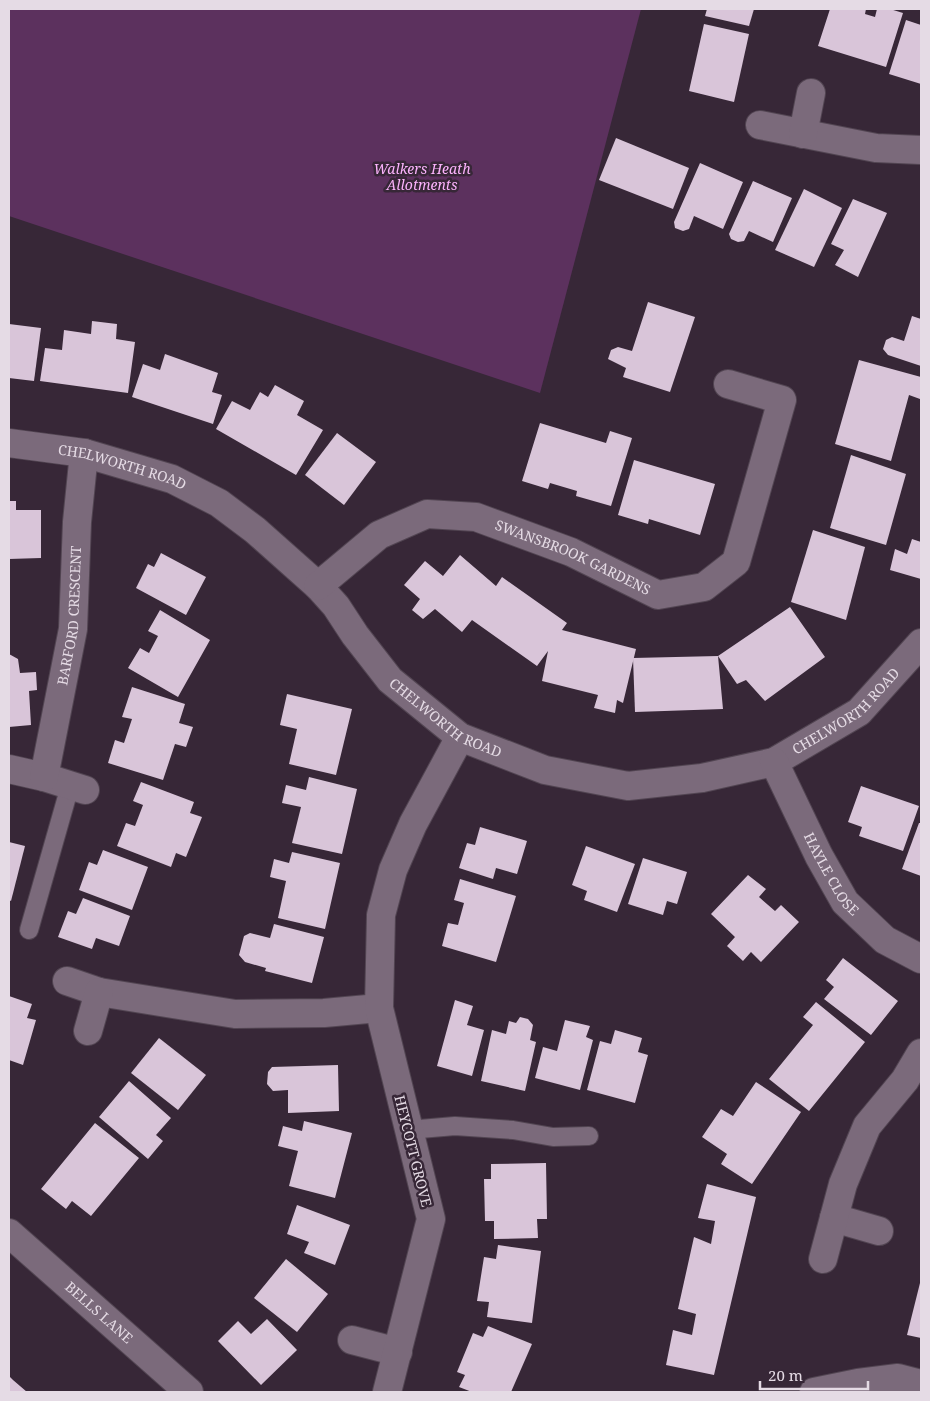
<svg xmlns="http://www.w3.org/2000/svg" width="930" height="1401" font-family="'Noto Serif',serif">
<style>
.green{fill:#5c315e}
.building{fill:#d9c5d9}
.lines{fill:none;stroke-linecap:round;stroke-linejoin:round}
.service-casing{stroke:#524552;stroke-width:20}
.minor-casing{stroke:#524552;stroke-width:30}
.tertiary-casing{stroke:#524552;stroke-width:30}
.service{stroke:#7b6a7b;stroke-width:18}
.minor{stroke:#7b6a7b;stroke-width:28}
.tertiary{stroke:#7b6a7b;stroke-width:28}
.labels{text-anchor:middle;stroke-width:5;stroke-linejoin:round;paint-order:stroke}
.park-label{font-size:14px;font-style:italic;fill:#fcb3fd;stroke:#372737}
.street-label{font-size:14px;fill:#e5dbe5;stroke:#372737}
</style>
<rect width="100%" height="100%" fill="#372737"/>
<path class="green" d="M9,9H641L540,393L9,216Z"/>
<g class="building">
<path d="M707,9H754L749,26L705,16Z"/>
<path d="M830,9H866L865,14L875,17L877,9H890L903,13L886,67L818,46Z"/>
<path d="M906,20L921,25V84L889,74Z"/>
<path d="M704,24L749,34L734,102L689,91Z"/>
<path d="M616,138L689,168L673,209L599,180Z"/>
<path d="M700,163L743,182L723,229L694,216L689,229L683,231L675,228L674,222Z"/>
<path d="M753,181L792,198L773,242L749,231L744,241L738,242L731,239L729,234Z"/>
<path d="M804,189L842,208L814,267L775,250Z"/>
<path d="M853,199L887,213L858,277L835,265L844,250L831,244Z"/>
<path d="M648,302L695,317L670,392L623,377L626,368L608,359L611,350L618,347L632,351Z"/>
<path d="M912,316L921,319V366L888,355L883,349L886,340L892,337L904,341Z"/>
<path d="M92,321L117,324L116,339L135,342L128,393L40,381L45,348L62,350L64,330L91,334Z"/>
<path d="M9,324L41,328L34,381L9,378Z"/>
<path d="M165,354L218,373L212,392L222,395L213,424L132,397L143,364L160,370Z"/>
<path d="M859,360L921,377L920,399L909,395L891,461L835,444Z"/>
<path d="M275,385L304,401L297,415L323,430L296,475L216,429L232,401L250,410L260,392L268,397Z"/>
<path d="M540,423L606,443L610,431L632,438L611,506L576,496L577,491L550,483L548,489L522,481Z"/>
<path d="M337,433L376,462L344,505L305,475Z"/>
<path d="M851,455L906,474L886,545L830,528Z"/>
<path d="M634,460L715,484L700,535L649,519L648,524L618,515Z"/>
<path d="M9,501H16V510H41V558L9,559Z"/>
<path d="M813,530L865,547L846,620L791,602Z"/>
<path d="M912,539L921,542V579L890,570L895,549L907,554Z"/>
<path d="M161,553L206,577L186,615L136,588L148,564L154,567Z"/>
<path d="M460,555L496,586L502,577L567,623L562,630L636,649L623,703L617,700L615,713L594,708L598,695L542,681L548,651L537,666L472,620L462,632L435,609L423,619L412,610L420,599L404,585L425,561L443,576Z"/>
<path d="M790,607L825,657L765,701L746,680L737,684L718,656Z"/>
<path d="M160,610L210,640L178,697L128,668L140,648L149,653L158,636L148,631Z"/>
<path d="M9,654L18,659L20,673L36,672L37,690L29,691L31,725L9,727Z"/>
<path d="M718,656L723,709L635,712L633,658Z"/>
<path d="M132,687L185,704L179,723L193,727L186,747L175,744L163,780L108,763L115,740L124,743L132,719L122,717Z"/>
<path d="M287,694L352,709L336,775L289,764L297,729L280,725Z"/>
<path d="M309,777L357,789L342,854L292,843L301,807L282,803L286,785L306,790Z"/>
<path d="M141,782L194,802L190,813L202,817L186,857L176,853L171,867L117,846L126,823L135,826L143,805L133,801Z"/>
<path d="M861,786L919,806L903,851L859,836L862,827L848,822Z"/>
<path d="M919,823H921V876L902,869Z"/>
<path d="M480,827L527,841L517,874L496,868L493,879L459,868L467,843L475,845Z"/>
<path d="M9,842L25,846L11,901L9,900Z"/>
<path d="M586,846L635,864L617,912L584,900L587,891L572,885Z"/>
<path d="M103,850L148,867L132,910L79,890L89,862L97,865Z"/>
<path d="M292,852L340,863L325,929L278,918L286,881L270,877L274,859L289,863Z"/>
<path d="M643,858L687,872L677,904L667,901L663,915L628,904Z"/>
<path d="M748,875L766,889L759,897L775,911L781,905L799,922L761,962L751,952L743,961L727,946L735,937L711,914Z"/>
<path d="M460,879L516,896L496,962L442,946L448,923L458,925L464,903L454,900Z"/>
<path d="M83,898L130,916L119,946L96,938L92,949L58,937L68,911L76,914Z"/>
<path d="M274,924L324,937L312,983L265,971L266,968L245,962L239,955L244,936L250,933L270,938Z"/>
<path d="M843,958L898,1001L871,1035L824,999L834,987L826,980Z"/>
<path d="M9,996L32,1004L27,1018L36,1020L23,1065L9,1060Z"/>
<path d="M455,1000L473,1006L467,1025L484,1030L472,1076L437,1066Z"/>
<path d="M816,1002L865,1042L809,1111L769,1079L813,1025L803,1017Z"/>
<path d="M520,1017L528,1019L533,1025L530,1040L536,1042L525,1091L481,1081L492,1030L506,1034L509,1021L516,1023Z"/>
<path d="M565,1020L590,1026L586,1037L593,1040L580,1090L535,1078L543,1047L557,1051Z"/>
<path d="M615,1030L642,1038L638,1052L648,1055L635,1103L587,1090L600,1041L611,1044Z"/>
<path d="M159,1038L206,1075L178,1110L131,1073Z"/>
<path d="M338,1065L339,1111L288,1113V1090L273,1091L267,1084L268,1072L272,1067Z"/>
<path d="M129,1081L171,1118L156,1135L163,1141L148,1159L99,1117Z"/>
<path d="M756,1082L801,1112L752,1184L721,1164L727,1154L702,1137L721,1109L733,1116Z"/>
<path d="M304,1121L352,1133L335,1198L289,1186L298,1151L278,1146L283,1126L302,1131Z"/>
<path d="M95,1123L139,1158L91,1216L72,1201L66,1209L41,1189Z"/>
<path d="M546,1163L547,1219H537L538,1238L494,1239V1221H485L484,1179H491V1164Z"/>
<path d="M707,1184L756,1197L714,1375L666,1365L673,1330L692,1335L696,1314L678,1309L694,1237L711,1244L715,1221L698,1218Z"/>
<path d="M297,1205L350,1225L335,1265L304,1253L309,1242L287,1234Z"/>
<path d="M498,1245L541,1251L532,1323L487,1317L489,1302L477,1301L484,1257L496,1259Z"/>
<path d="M286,1259L328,1294L297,1332L254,1298Z"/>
<path d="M921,1279V1338L907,1335Z"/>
<path d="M267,1319L297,1350L261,1385L218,1341L238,1321L251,1334Z"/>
<path d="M488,1326L532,1344L511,1392H472L459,1387L465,1375L457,1372L473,1333L483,1337Z"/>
<path d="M9,1376L13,1380L27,1392H9Z"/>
</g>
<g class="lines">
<g class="service-casing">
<g id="service">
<path d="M29,930L70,786"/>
<path d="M408,1130L455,1126L513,1130L553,1137L589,1136"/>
</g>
</g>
<g class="minor-casing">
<g id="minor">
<path d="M760,125L876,148L921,150"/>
<path d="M803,134L811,93"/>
<path id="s1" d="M9,443L84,453L172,479L219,503L255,530L318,586L336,606L355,635L390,680L460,737L545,770L628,786L702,778L774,762L859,712L921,643"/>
<path id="s2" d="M318,586L379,535L427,514L476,517L571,552L658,595L704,587L736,562L782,400L728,384"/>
<path id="s3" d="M774,762L819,856L845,902L885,940L921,959"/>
<path d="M9,769L44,777L85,790"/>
<path id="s4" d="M44,777L73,629L77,522L84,453"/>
<path d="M67,981L99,992L235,1014L324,1013L379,1008"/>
<path d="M88,1031L99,992"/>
<path d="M834,1218L879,1231"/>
<path d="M823,1259L843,1184L867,1126L905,1080L921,1053"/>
<path d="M352,1340L398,1352"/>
<path d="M387,1392L431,1219L379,1008L381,915L393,870L413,824L460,737"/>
</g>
</g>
<g class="tertiary-casing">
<g id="tertiary">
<path id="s5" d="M9,1233L189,1392"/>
<path d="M814,1392L858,1383L898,1378L921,1384"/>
</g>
</g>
<use href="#service" class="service"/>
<use href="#minor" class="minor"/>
<use href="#tertiary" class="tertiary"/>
</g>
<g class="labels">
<g class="park-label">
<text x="422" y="174">Walkers Heath<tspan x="422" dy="16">Allotments</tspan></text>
</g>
<g class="street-label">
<text dy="5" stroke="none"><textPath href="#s1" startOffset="116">CHELWORTH ROAD</textPath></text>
<text dy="5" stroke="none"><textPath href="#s2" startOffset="286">SWANSBROOK GARDENS</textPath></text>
<text dy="5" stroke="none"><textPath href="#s4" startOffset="164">BARFORD CRESCENT</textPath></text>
<text dy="5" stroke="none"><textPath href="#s1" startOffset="971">CHELWORTH ROAD</textPath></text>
<text dy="5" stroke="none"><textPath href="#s1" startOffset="536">CHELWORTH ROAD</textPath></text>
<text dy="5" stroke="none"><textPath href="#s3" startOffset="126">HAYLE CLOSE</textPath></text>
<text transform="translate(413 1151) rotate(76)" y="5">HEYCOTT GROVE</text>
<text dy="5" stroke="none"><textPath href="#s5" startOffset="120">BELLS LANE</textPath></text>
</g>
</g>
<rect width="930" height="1401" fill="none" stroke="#e5dbe5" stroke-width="20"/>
<path d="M760 1381v8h108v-8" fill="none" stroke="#e5dbe5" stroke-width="2.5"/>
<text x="768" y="1381" font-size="15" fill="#e5dbe5" stroke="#372737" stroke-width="4" paint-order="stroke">20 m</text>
</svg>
